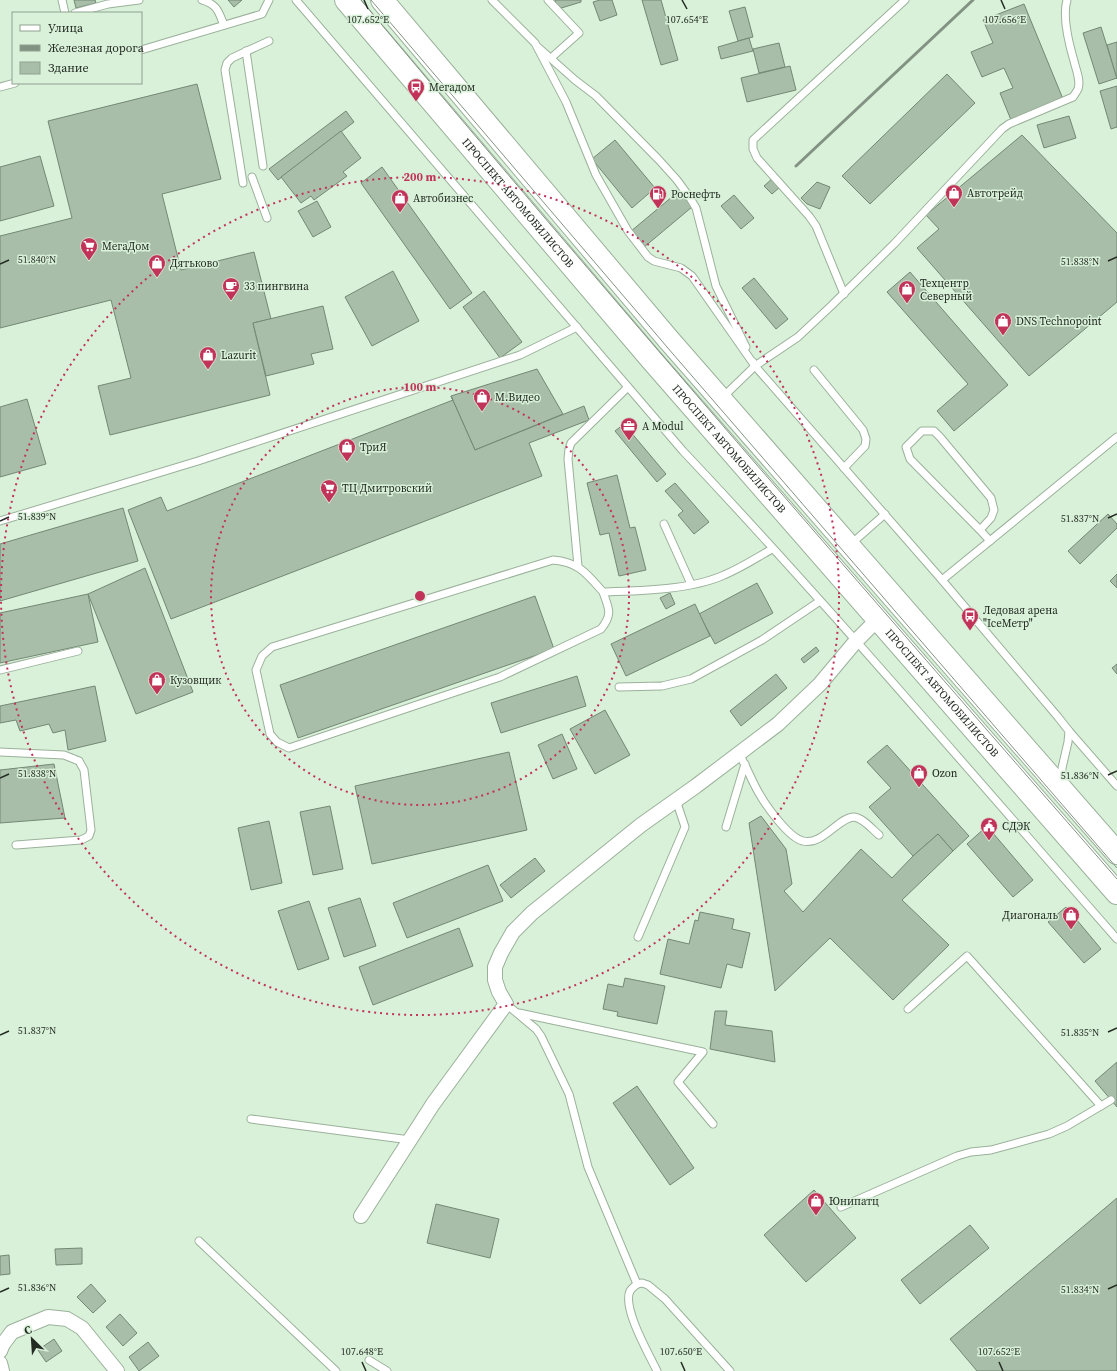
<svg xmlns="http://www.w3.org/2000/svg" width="1117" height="1371" font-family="'Source Serif 4',serif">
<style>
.building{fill:#a8bea8;stroke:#748874}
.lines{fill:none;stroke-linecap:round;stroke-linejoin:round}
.lane-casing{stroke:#9bb19b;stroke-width:9}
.street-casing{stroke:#9bb19b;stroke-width:16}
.primary-casing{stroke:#9bb19b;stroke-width:24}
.lane{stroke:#fff;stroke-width:7}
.street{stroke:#fff;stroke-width:14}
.primary{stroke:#fff;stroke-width:22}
.tram{stroke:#839383;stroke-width:1}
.rail{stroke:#839383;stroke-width:3}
.ticks{fill:none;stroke:#222a22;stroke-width:1.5}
.ring{fill:none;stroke:#c2335a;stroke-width:2;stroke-dasharray:2 4}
.labels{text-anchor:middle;stroke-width:3;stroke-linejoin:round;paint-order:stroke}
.poi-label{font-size:11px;fill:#222a22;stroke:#d9f0d9;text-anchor:start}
.street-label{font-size:11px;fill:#222a22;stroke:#d9f0d9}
.ticks-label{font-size:10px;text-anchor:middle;fill:#222a22;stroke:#d9f0d9;stroke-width:3;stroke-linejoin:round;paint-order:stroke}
.centre{fill:#c2335a;stroke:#d9f0d9;stroke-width:2}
.ring-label{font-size:12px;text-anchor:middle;font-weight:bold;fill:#c2335a;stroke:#d9f0d9;stroke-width:3;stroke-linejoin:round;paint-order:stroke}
</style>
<rect width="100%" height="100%" fill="#d9f0d9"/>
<g class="building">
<path d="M74,0H95L96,3L76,8Z"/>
<path d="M228,0H242L234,7Z"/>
<path d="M555,0H581V2L558,9Z"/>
<path d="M600,0H612L617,15L600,21L593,2Z"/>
<path d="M642,0H661L678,60L661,65Z"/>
<path d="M1024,4L1063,99L1011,120L1000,93L1013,88L1004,68L982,77L971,52L993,43L983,20Z"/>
<path d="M745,7L753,37L738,41L729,11Z"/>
<path d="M1101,27L1117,78L1099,84L1083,33Z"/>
<path d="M749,38L753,51L721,59L718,47Z"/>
<path d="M1117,42V79L1107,45Z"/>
<path d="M779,43L785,67L759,73L753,49Z"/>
<path d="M790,66L796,90L747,102L741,78Z"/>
<path d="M947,74L975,103L870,204L842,176Z"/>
<path d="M197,84L221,179L162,194L181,270L254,252L271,319L253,323L270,395L110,435L98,386L131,378L111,300L0,328V236L72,218L48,121Z"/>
<path d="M1117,86V127L1111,129L1100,91Z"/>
<path d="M346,111L354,122L278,180L269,169Z"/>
<path d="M1069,116L1076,138L1044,148L1037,125Z"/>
<path d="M341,131L361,158L343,172L347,176L314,200L311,196L301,203L281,177Z"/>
<path d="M1022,135L1117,233V302L1029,376L917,248L939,229L926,215Z"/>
<path d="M615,140L655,188L632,208L592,159Z"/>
<path d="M40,156L54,206L0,221V167Z"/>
<path d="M382,167L472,293L450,309L361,183Z"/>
<path d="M773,178L780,187L772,194L764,186Z"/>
<path d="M817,182L830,187L820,209L807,204L801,198Z"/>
<path d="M679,191L692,207L643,248L630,232Z"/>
<path d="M734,195L754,218L741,229L721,206Z"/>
<path d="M317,201L331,227L313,237L298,211Z"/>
<path d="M393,271L419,321L372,346L345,297Z"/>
<path d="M910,272L1008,385L954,431L937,411L968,384L887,292Z"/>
<path d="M754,278L788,319L776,329L742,288Z"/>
<path d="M484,291L522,342L500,358L463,307Z"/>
<path d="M323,306L333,349L311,354L314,364L266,376L253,323Z"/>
<path d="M537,369L563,414L475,450L451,396Z"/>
<path d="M451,396L475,450L584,406L589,420L529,443L542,476L171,619L128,510L161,497L167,511L453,400Z"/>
<path d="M27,399L46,464L0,477V407Z"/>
<path d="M624,424L666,474L657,482L615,431Z"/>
<path d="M617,475L630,528L635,527L646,570L619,576L609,533L600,535L587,483Z"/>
<path d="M675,483L709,522L694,534L678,515L683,511L665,491Z"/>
<path d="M123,508L138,561L0,601V544Z"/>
<path d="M1108,514L1117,524V528L1080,564L1068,551Z"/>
<path d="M145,568L193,692L136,714L88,594Z"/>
<path d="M1117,574V588L1110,581Z"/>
<path d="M757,583L773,613L715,644L699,614Z"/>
<path d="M670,593L675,604L666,609L660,598Z"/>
<path d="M88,594L98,642L0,663V613Z"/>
<path d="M535,596L554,649L298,738L280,685Z"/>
<path d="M695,604L710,636L626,676L611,644Z"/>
<path d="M816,647L819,651L804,663L801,659Z"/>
<path d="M1117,664V674L1112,668Z"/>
<path d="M776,674L787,688L741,726L730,711Z"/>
<path d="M577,676L586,706L501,733L491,703Z"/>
<path d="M95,686L106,741L68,750L65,730L53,733L49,724L20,731L16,720L0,723V706Z"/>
<path d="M605,710L630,755L595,774L570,729Z"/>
<path d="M562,734L577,769L553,779L538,745Z"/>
<path d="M887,745L969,836L953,851L938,834L913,856L869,807L891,788L867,762Z"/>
<path d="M509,752L527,830L372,864L355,786Z"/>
<path d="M54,764L65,818L0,823V770Z"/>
<path d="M330,806L343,869L313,875L300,812Z"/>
<path d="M761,816L786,849L792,884L784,891L803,912L861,849L892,878L913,856L938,834L953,851L902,900L949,945L893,1000L830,938L775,991L749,823Z"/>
<path d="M269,821L282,883L251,890L238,828Z"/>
<path d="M987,826L1033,880L1013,897L967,844Z"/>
<path d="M535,858L545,871L511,898L500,885Z"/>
<path d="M488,865L503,901L407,938L393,903Z"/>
<path d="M360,898L376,946L344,957L328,908Z"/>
<path d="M309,901L329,959L298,970L278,911Z"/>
<path d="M1066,907L1101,949L1084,963L1048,922Z"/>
<path d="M700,912L734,919L732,929L750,933L742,968L727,964L721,988L660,974L668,939L689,944L695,920L698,921Z"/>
<path d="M459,928L473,966L373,1005L359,967Z"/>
<path d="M625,978L665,986L657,1024L617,1016L618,1012L603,1009L608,984L623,987Z"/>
<path d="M715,1011H727L725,1025L772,1031L775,1062L710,1049Z"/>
<path d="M1117,1062V1107L1095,1081Z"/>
<path d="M637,1086L694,1168L670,1185L613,1103Z"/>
<path d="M814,1190L856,1238L806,1282L764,1235Z"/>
<path d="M1117,1198V1371H977L950,1339Z"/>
<path d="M436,1204L499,1219L490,1258L427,1243Z"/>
<path d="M970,1225L989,1248L920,1304L901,1280Z"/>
<path d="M82,1248V1264L56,1265L55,1249Z"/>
<path d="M9,1255L10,1274L0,1275V1256Z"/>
<path d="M91,1284L106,1301L93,1313L77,1297Z"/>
<path d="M120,1314L137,1333L123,1346L106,1327Z"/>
<path d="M54,1339L62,1351L46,1362L38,1350Z"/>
<path d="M148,1342L159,1356L139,1371L129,1357Z"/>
</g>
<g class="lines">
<g class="lane-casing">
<g id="lane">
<path d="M62,0L65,13"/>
<path d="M202,0C218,5 218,11 224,25"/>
<path d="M296,0L683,451C832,609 973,775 1117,939"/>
<path d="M492,0L535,43L566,102L596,175L628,231L648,257L654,261L681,268L692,276L755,366L942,580L1117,437"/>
<path d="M548,0L579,33L551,58"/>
<path d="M75,13L108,4L139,0"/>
<path d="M539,48L575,80L596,96L659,160L677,180L690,198L696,208L716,286L746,347"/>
<path d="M141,50L262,14L269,0"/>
<path d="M246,51L263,166"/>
<path d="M0,87L15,83"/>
<path d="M252,177L267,218"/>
<path d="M243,183L225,70L227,63L232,58L269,41"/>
<path d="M844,294L816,226L809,216L757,158L753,149V140L905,0"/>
<path d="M755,366L798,337L831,306L894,244L1002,129L1009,124L1073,97C1075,94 1077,91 1078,89C1081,80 1076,70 1074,61C1069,44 1062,17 1067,0"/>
<path d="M814,370L863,430L866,439L865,446L844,468"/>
<path d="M723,397L755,366L753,362"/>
<path d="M0,521L198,461L520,355L577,327"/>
<path d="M664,524L691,584"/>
<path d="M980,530L991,518L994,510L991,498L940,437L934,431H922L906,447L910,459L980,530L990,541"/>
<path d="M851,544L885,514"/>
<path d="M578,566L568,459L569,449L571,443L628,387"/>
<path d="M942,580L1058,717L1069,731L1068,742L1062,768L1061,782"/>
<path d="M603,592C609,609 613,614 601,629L500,677L289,748L277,742L270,734L256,670L262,656L272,647L553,560C579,562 587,574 603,592C639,591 691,590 724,575C741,568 756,558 772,549"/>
<path d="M0,670L78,651"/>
<path d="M619,687L662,686L691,679L762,640L820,601"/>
<path d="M1069,731L1117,786"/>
<path d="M0,752L64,755L79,761L84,770L91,830L89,836L81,840L16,845"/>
<path d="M739,754C747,767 752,782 760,795C767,807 789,838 803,841C822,846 839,817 854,817C863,818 872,829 879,835"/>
<path d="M726,827L745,764"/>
<path d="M638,937L685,827L676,800"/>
<path d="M506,1004L536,1029L541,1036L569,1094L588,1167L637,1284L642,1283L648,1285L665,1299L730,1371"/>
<path d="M908,1009L967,956L1101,1106"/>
<path d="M519,1013L703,1052L678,1082L713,1124"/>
<path d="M251,1119L410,1140"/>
<path d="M841,1207L957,1156L971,1152L991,1150L1049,1134L1067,1126L1111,1100"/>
<path d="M199,1241L336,1371"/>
<path d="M637,1284C635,1286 632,1288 630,1291C622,1308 649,1354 657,1371"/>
<path d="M369,1360L387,1371"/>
</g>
</g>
<g class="street-casing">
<g id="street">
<path d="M361,1216L433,1104L506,1004L499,992L495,980V967L501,953L513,932L532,913L641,825L696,786L778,724L820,684L856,641L878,619"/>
<path d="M0,1351L3,1344L12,1332L48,1317L67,1319L82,1328L117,1371"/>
<path d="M0,1363L2,1371"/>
</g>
</g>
<g class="primary-casing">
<g id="primary">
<path id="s1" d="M346,0L651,359L1117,893"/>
<path d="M382,0L668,339L1117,853"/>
</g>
</g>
<use href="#lane" class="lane"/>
<use href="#street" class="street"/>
<use href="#primary" class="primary"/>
<g class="tram">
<path d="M361,0C609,297 863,588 1117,879"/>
<path d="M371,0L667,347L1117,868"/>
</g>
<path class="rail" d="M796,166L973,0"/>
</g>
<path class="ticks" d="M364,0L368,9M682,0L687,9M1001,0L1005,9M1108,261L1117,257M0,264L9,260M1108,518L1117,514M0,521L9,517M1108,775L1117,771M0,778L9,774M1108,1032L1117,1028M0,1035L9,1031M1108,1289L1117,1285M0,1292L9,1288M362,1362L366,1371M681,1362L685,1371M999,1362L1003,1371"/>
<g class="ring">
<circle cx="420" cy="596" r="209"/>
<circle cx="420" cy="596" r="419"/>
</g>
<defs>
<g id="bus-pin" transform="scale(0.9)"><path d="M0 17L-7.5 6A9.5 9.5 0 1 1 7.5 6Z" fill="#c2335a" stroke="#d9f0d9"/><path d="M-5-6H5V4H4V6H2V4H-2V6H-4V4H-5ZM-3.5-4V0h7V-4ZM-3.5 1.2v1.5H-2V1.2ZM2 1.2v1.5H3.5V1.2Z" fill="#fff"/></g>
<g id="shop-pin" transform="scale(0.9)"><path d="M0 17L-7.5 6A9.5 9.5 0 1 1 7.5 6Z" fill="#c2335a" stroke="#d9f0d9"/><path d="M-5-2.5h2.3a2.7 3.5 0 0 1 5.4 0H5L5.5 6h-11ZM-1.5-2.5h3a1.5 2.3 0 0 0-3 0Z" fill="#fff"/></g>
<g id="fuel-pin" transform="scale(0.9)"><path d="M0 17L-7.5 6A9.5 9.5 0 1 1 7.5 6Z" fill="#c2335a" stroke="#d9f0d9"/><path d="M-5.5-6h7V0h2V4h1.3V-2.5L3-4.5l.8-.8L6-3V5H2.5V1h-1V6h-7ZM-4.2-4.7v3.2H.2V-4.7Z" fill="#fff"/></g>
<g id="supermarket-pin" transform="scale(0.9)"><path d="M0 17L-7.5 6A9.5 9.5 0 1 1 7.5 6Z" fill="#c2335a" stroke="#d9f0d9"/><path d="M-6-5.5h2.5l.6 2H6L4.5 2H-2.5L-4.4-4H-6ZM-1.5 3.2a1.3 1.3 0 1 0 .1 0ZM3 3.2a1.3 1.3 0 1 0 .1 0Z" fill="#fff"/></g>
<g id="cafe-pin" transform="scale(0.9)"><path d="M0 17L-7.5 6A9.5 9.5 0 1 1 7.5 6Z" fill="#c2335a" stroke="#d9f0d9"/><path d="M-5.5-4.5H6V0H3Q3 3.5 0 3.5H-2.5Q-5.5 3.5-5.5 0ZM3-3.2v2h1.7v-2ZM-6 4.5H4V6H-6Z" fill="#fff"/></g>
<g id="office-pin" transform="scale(0.9)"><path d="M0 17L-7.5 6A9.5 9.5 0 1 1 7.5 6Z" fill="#c2335a" stroke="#d9f0d9"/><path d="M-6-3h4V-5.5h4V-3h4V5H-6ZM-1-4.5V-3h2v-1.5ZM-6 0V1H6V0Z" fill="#fff"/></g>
<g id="civic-pin" transform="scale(0.9)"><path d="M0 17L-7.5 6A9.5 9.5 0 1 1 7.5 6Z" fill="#c2335a" stroke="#d9f0d9"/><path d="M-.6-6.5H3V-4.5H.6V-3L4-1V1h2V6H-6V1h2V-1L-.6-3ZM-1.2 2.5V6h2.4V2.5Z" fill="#fff"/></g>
</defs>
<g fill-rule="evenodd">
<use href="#bus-pin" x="416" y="87"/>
<use href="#shop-pin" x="954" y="193"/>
<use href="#fuel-pin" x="658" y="194"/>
<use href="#shop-pin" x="400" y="198"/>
<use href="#supermarket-pin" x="89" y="246"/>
<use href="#shop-pin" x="157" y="263"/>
<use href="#cafe-pin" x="231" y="286"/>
<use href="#shop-pin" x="907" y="289"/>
<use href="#shop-pin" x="1003" y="321"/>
<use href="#shop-pin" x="208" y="355"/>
<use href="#shop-pin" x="482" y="397"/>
<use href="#office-pin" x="629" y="426"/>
<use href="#shop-pin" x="347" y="447"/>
<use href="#supermarket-pin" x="329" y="488"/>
<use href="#bus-pin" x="970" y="616"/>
<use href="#shop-pin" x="157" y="680"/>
<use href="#shop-pin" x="919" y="773"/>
<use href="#civic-pin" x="989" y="826"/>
<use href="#shop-pin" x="1071" y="915"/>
<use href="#shop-pin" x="816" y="1201"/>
</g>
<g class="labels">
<g class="poi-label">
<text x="429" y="91">Мегадом</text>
<text x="967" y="197">Автотрейд</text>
<text x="671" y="198">Роснефть</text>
<text x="413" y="202">Автобизнес</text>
<text x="102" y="250">МегаДом</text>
<text x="170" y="267">Дятьково</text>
<text x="920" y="287">Техцентр<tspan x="920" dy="13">Северный</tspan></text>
<text x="244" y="290">33 пингвина</text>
<text x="1016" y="325">DNS Technopoint</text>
<text x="221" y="359">Lazurit</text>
<text x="495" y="401">М.Видео</text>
<text x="642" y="430">A Modul</text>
<text x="360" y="451">ТриЯ</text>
<text x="342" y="492">ТЦ Дмитровский</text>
<text x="983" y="614">Ледовая арена<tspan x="983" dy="13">"IceМетр"</tspan></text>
<text x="170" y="684">Кузовщик</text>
<text x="932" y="777">Ozon</text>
<text x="1002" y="830">СДЭК</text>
<text x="1058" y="919" text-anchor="end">Диагональ</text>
<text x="829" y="1205">Юнипатц</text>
</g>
<g class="street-label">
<text dy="4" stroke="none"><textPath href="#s1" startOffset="266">ПРОСПЕКТ АВТОМОБИЛИСТОВ</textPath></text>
<text dy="4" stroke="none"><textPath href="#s1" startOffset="590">ПРОСПЕКТ АВТОМОБИЛИСТОВ</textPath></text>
<text dy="4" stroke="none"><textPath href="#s1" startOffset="914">ПРОСПЕКТ АВТОМОБИЛИСТОВ</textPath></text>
</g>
</g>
<g class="ticks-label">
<text x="368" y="23">107.652°E</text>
<text x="1005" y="23">107.656°E</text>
<text x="687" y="23">107.654°E</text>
<text x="37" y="263">51.840°N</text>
<text x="1080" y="265">51.838°N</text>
<text x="37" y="520">51.839°N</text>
<text x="1080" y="522">51.837°N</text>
<text x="37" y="777">51.838°N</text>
<text x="1080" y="779">51.836°N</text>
<text x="37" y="1034">51.837°N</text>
<text x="1080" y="1036">51.835°N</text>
<text x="37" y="1291">51.836°N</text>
<text x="1080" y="1293">51.834°N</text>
<text x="362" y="1355">107.648°E</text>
<text x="681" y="1355">107.650°E</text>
<text x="999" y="1355">107.652°E</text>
</g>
<circle cx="420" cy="596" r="6" class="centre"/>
<g class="ring-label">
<text x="420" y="181">200 m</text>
<text x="420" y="391">100 m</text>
</g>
<rect x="12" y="12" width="130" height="72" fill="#d9f0d9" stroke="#90a190"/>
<rect x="20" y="25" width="20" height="6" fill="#ffffff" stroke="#90a190"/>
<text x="48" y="32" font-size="12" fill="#222a22">Улица</text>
<rect x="20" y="45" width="20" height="6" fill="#839383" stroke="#90a190"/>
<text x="48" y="52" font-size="12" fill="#222a22">Железная дорога</text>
<rect x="20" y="62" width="20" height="12" fill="#a8bea8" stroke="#90a190"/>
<text x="48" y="72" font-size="12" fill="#222a22">Здание</text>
<g transform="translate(32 1339) rotate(335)" stroke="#d9f0d9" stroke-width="3" paint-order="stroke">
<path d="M0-3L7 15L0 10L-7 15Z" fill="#222a22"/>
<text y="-6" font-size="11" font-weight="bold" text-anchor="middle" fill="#222a22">С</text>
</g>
</svg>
